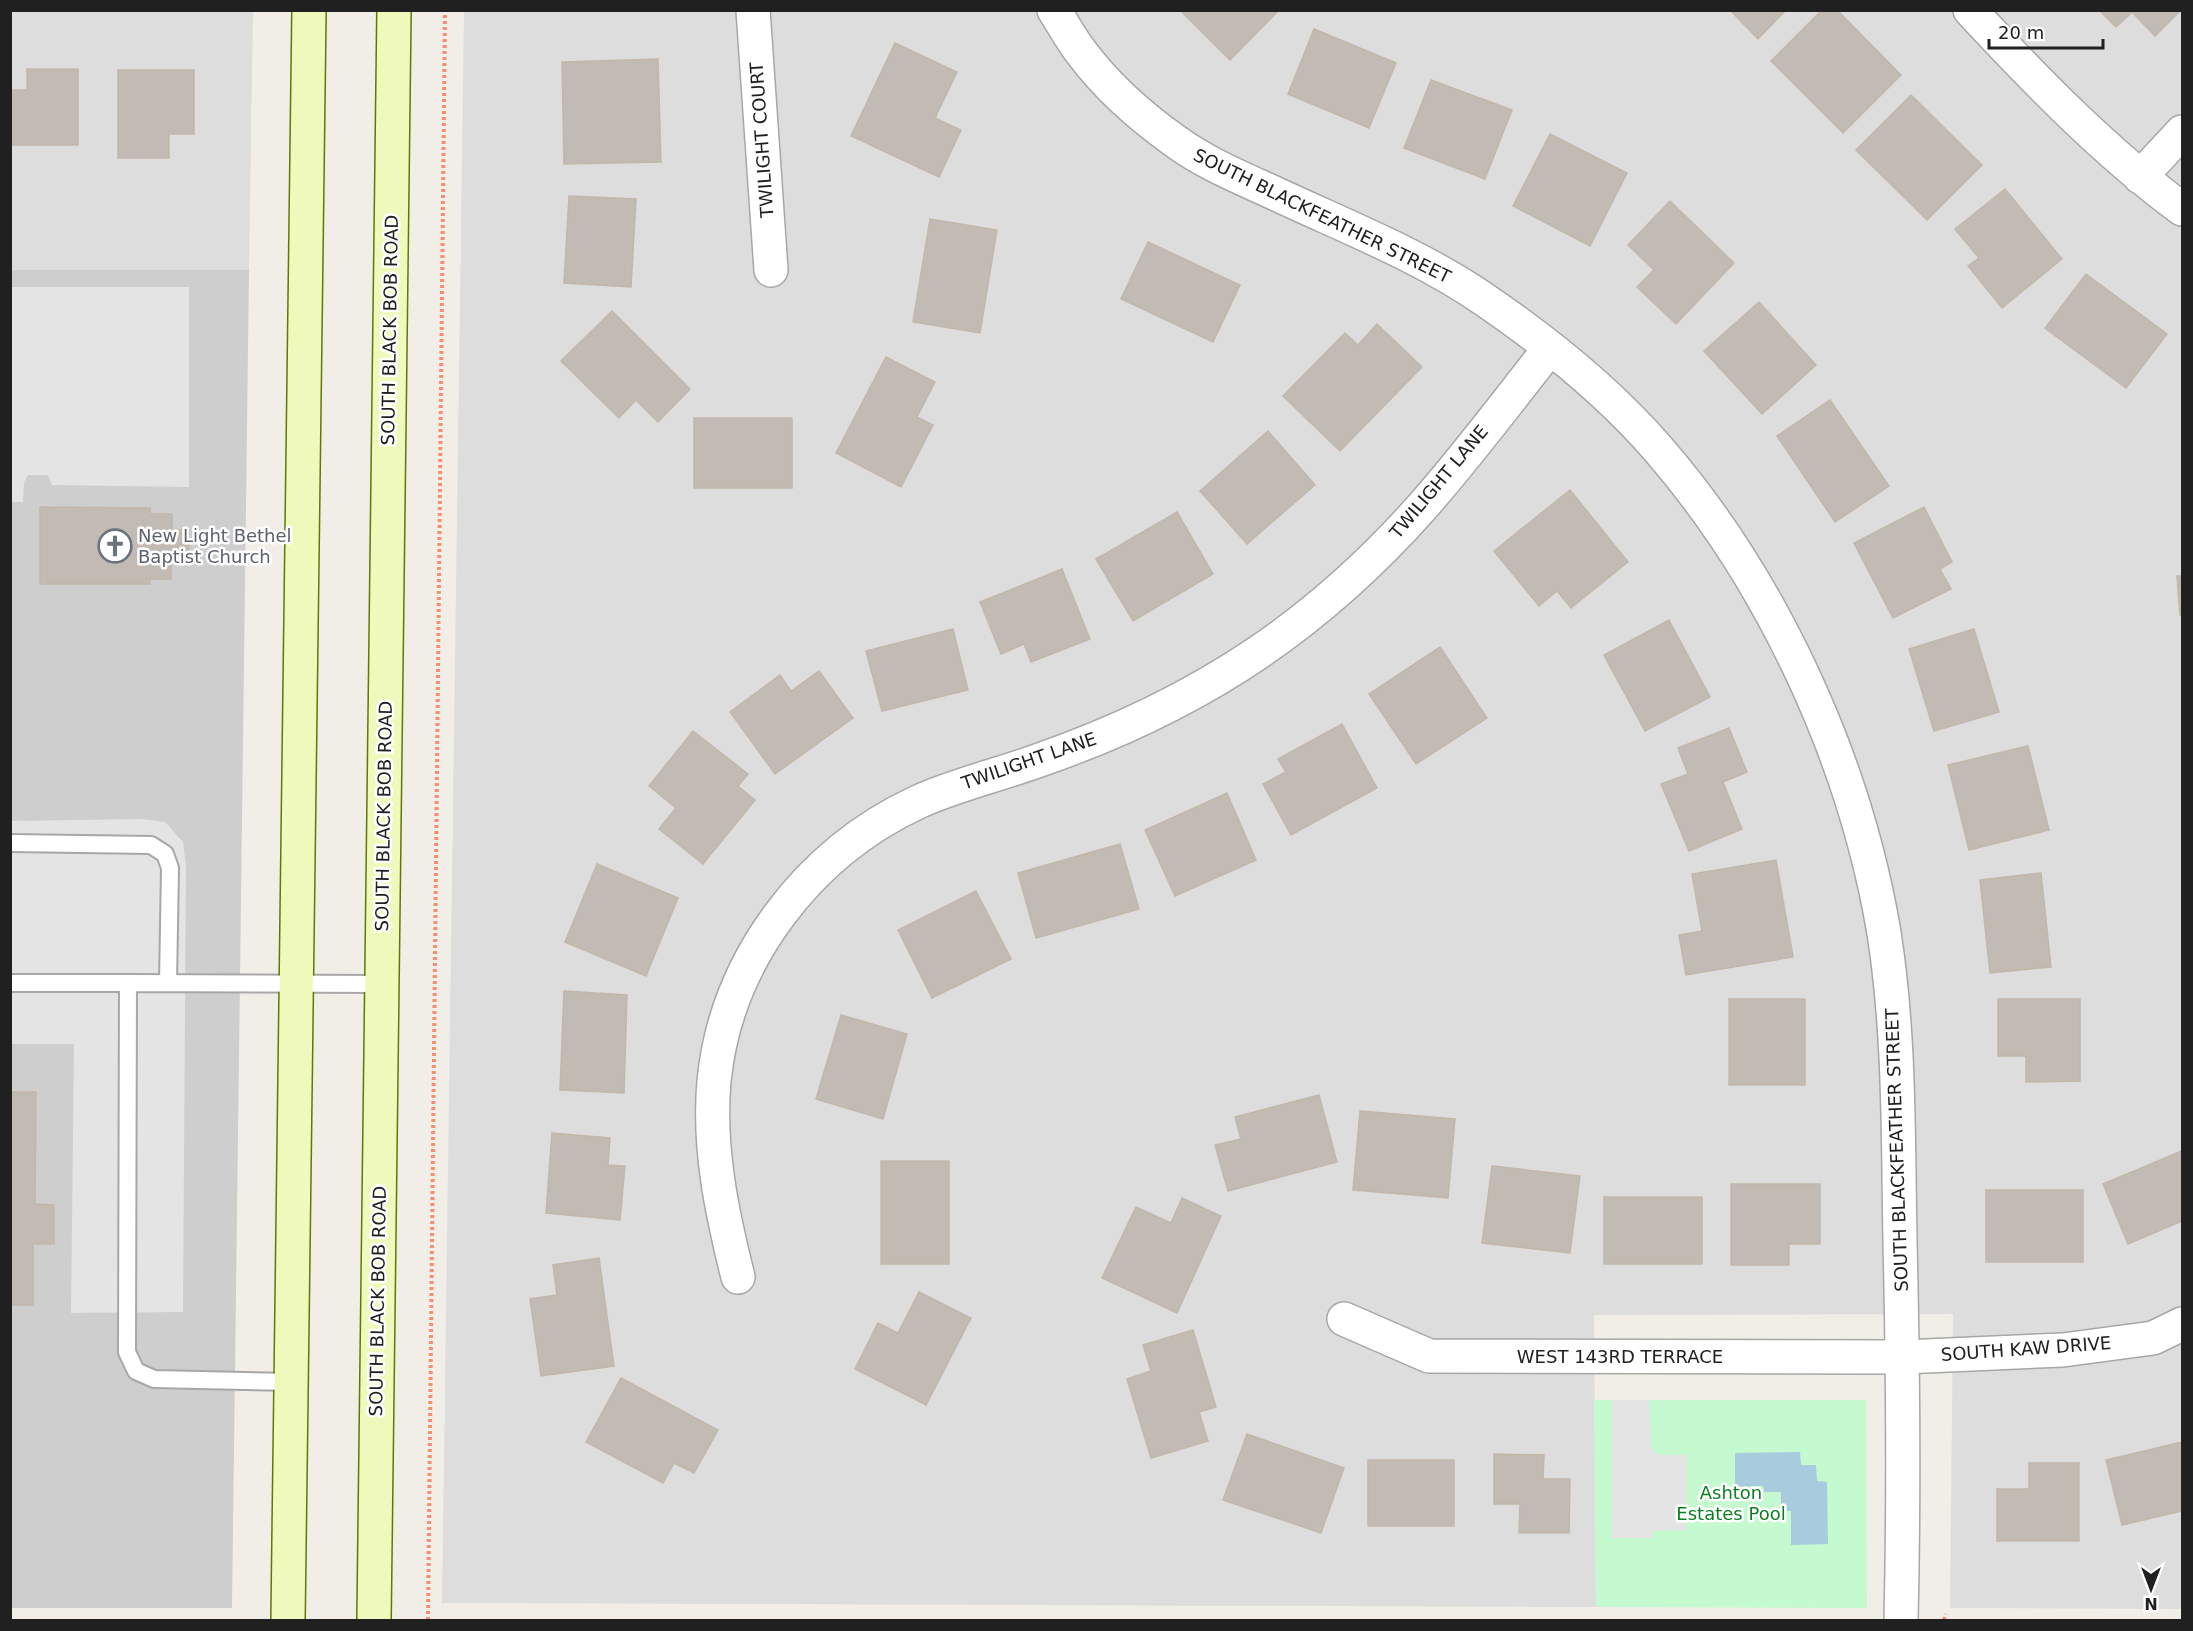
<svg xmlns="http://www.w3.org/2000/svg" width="2193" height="1631" font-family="'DejaVu Sans',sans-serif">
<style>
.residential{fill:#dedddd}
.religious{fill:#cecece}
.park{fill:#c5f9cf}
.parking{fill:#e4e4e4}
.water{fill:#a8cbdd}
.building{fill:#c1bbb3;stroke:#c2b7a9;stroke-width:1.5}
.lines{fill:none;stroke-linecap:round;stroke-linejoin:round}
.lane-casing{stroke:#a7a7a7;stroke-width:20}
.street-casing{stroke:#a7a7a7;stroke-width:36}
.secondary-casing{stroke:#5f7806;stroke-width:36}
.path{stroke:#f88d70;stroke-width:4;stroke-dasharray:3 3;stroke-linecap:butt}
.lane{stroke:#fff;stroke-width:16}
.street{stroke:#fff;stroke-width:33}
.secondary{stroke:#eff9bc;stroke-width:33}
.labels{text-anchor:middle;stroke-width:5;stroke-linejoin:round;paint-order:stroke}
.street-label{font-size:18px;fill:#202020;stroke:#fff}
.worship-label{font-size:18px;fill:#5b616d;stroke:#fff;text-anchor:start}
.park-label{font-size:18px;fill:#0d7f23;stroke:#fff}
</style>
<rect width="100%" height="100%" fill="#f0eee7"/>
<g class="residential">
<path d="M10,11H253L249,270H11Z"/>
<path d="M464,11H2182V1609L1950,1608L1953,1314L1594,1315L1596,1607L442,1603Z"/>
</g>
<path class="religious" d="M10,270H249L232,1608H11Z"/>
<path class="park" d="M1594,1400H1866L1867,1608L1596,1607Z"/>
<g class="parking">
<path d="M11,287H189V487L52,485L48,475H28L24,482L23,502H11Z"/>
<path d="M142,819L165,822L183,842L186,866L183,1312L71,1313L74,1044H11L10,821Z"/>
<path d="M1612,1400H1649L1651,1447L1658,1455H1687L1686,1530L1652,1531V1538H1612Z"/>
</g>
<path class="water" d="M1800,1452L1801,1465H1816L1817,1481L1827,1482L1828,1544L1791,1545V1511H1781V1492H1764L1763,1486L1735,1487V1453Z"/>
<g class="building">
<path d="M1180,10H1279L1230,60Z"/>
<path d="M1730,10H1786L1758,39Z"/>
<path d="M1822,10H1837L1901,75L1843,133L1771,61Z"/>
<path d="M2099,10H2181L2155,36L2132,12L2116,27Z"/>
<path d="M1314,29L1396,63L1369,128L1288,94Z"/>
<path d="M895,43L957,72L935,118L961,130L939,177L851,136Z"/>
<path d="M658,59L661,162L564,164L562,62Z"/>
<path d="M27,69H78V145H10V90H27Z"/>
<path d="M118,70H194V134H169V158H118Z"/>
<path d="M1431,80L1512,110L1485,179L1404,148Z"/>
<path d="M1911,95L1982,165L1927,220L1856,150Z"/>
<path d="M1550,134L1627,173L1590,246L1513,206Z"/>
<path d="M2005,189L2062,259L2002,308L1968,266L1979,258L1955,229Z"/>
<path d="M569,196L636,199L631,287L564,283Z"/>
<path d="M1670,201L1734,263L1676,324L1637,287L1654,270L1628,245Z"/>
<path d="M930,219L997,230L980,333L913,322Z"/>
<path d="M1148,242L1240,285L1213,342L1121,299Z"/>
<path d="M2086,274L2167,334L2126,388L2045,328Z"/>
<path d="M1759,302L1816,365L1762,414L1704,351Z"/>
<path d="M612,311L690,389L658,422L636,400L619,418L561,361Z"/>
<path d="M1377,324L1422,367L1340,451L1283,396L1345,333L1358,345Z"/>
<path d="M886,357L935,382L917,417L933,425L901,487L836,453Z"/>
<path d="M1830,400L1889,486L1835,522L1777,436Z"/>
<rect x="694" y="418" width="98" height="70"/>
<path d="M1268,431L1315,485L1247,544L1200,491Z"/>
<path d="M1570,490L1628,562L1571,608L1557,591L1539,606L1494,551Z"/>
<path d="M40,507L150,508V514H172V530H189V562H171V579H150V584H40Z"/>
<path d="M1924,507L1952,562L1940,569L1951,589L1893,618L1854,543Z"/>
<path d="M1177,512L1213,574L1133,621L1096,559Z"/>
<path d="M1062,569L1090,639L1031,662L1024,644L1001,654L980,602Z"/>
<path d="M2177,576H2182V615H2180Z"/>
<path d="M1669,620L1710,697L1645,731L1604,655Z"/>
<path d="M953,629L968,690L882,711L866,651Z"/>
<path d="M1974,629L1999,712L1934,731L1909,649Z"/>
<path d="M1440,647L1487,718L1416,764L1369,694Z"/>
<path d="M819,671L853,718L775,774L730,712L780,675L791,691Z"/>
<path d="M1342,724L1377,788L1291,835L1263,784L1286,772L1278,759Z"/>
<path d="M1729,728L1747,772L1723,782L1742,829L1689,851L1661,784L1688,774L1678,748Z"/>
<path d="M693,731L748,774L738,786L755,800L703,864L659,829L676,808L649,786Z"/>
<path d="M2028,746L2049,830L1969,850L1948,765Z"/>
<path d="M1227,793L1256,860L1175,896L1145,830Z"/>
<path d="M1120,844L1139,909L1036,938L1018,873Z"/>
<path d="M1776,860L1793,957L1686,975L1679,935L1702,931L1692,874Z"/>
<path d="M597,864L678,898L646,976L565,942Z"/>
<path d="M2041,873L2051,967L1990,973L1980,880Z"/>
<path d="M976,891L1011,959L932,998L898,930Z"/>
<path d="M564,991L627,995L624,1093L560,1090Z"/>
<rect x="1729" y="999" width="76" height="86"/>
<path d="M1998,999H2080V1081L2026,1082V1056H1998Z"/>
<path d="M841,1015L907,1034L883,1119L816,1099Z"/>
<path d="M10,1092H36L35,1204L54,1205V1244H33V1305H10Z"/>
<path d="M1319,1095L1337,1162L1228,1191L1215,1145L1241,1139L1235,1117Z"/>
<path d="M1360,1111L1455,1119L1448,1198L1353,1190Z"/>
<path d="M552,1133L610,1138L608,1165L625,1166L620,1220L546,1213Z"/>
<path d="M2182,1151V1221L2128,1244L2103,1184Z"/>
<rect x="881" y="1161" width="68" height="103"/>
<path d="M1492,1166L1580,1176L1570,1253L1482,1243Z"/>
<path d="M1731,1184H1820V1244H1789V1265H1731Z"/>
<rect x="1986" y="1190" width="97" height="72"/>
<rect x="1604" y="1197" width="98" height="67"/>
<path d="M1182,1198L1221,1216L1177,1313L1102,1278L1136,1207L1171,1223Z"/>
<path d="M599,1258L614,1366L541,1376L530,1299L557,1295L553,1265Z"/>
<path d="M919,1292L971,1318L926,1405L855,1369L878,1323L898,1333Z"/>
<path d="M1193,1330L1216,1407L1199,1412L1208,1441L1151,1458L1127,1379L1151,1371L1143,1345Z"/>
<path d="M621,1378L718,1430L694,1473L674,1463L663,1483L586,1442Z"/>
<path d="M1247,1434L1344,1468L1321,1533L1223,1500Z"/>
<path d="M2182,1442V1511L2122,1525L2106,1460Z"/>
<path d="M1494,1454L1544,1455L1543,1479H1570L1569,1533H1519L1520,1504H1494Z"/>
<rect x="1368" y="1460" width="86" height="66"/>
<path d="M2029,1463H2079V1541H1997V1489H2029Z"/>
</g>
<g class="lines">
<g class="lane-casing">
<g id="lane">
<path d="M10,843L151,845L165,854L170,868L168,983"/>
<path d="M10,983H128"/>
<path d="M292,1382L154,1379L136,1371L127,1352L128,983L382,984"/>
</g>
</g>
<g class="street-casing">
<g id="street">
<path d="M753,10L771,270"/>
<path d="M1054,10C1063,24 1071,39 1081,52C1107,87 1140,116 1175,141C1205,163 1239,177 1272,192C1344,226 1420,255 1485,300C1548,343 1609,392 1659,450C1773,582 1855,760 1884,933C1900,1035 1898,1138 1900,1241C1903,1368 1904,1494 1901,1620"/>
<path d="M1970,10C2036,81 2105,152 2182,209"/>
<path d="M2140,177L2182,132"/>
<path d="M738,1277C722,1213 708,1148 714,1081C726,960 808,853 918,802C955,785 995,776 1034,762C1113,735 1190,699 1259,652C1319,611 1374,561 1422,507C1467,456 1508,401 1550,348"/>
<path d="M1344,1319L1429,1356L1903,1357L2063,1350L2153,1338L2182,1324"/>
</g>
</g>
<g class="secondary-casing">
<g id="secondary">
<path d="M288,1620L309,10"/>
<path d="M374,1620L394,10"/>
</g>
</g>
<g class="path">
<path d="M428,1620L445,10"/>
<path d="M1944,1620L1946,1614"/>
</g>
<use href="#lane" class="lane"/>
<use href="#street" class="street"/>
<use href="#secondary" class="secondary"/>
</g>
<defs>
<g id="church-ring" transform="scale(1.725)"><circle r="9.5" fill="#fff" stroke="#6b7280" stroke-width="1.5"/><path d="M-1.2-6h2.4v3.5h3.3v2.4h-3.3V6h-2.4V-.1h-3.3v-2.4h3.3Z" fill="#6b7280"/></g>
</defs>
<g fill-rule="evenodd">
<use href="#church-ring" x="115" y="546"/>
</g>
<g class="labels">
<g class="street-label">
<text transform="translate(762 140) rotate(-94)" y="6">TWILIGHT COURT</text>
<text transform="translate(1322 216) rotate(26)" y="6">SOUTH BLACKFEATHER STREET</text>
<text transform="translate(390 330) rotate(-89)" y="6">SOUTH BLACK BOB ROAD</text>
<text transform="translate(1439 482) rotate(-50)" y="6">TWILIGHT LANE</text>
<text transform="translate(1029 761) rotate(-19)" y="6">TWILIGHT LANE</text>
<text transform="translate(384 816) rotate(-89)" y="6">SOUTH BLACK BOB ROAD</text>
<text transform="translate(1897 1150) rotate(-92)" y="6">SOUTH BLACKFEATHER STREET</text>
<text transform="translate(378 1301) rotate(-89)" y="6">SOUTH BLACK BOB ROAD</text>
<text transform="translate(2026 1349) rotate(-4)" y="6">SOUTH KAW DRIVE</text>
<text x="1620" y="1363">WEST 143RD TERRACE</text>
</g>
<g class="worship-label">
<text x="138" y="542">New Light Bethel<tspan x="138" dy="21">Baptist Church</tspan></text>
</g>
<g class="park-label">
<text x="1731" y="1499">Ashton<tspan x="1731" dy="21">Estates Pool</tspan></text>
</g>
</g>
<rect width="2193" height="1631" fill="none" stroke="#202020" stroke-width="24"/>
<g transform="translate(2151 1589) rotate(180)" stroke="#ffffff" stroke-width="4.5" paint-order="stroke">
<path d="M0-4.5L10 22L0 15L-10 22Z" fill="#202020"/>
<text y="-9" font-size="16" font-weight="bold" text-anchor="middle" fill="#202020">N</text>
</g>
<path d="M1989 39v9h114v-9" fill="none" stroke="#202020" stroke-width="3"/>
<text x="1998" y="39" font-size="18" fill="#202020" stroke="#ffffff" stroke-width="4.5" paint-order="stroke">20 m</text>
</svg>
